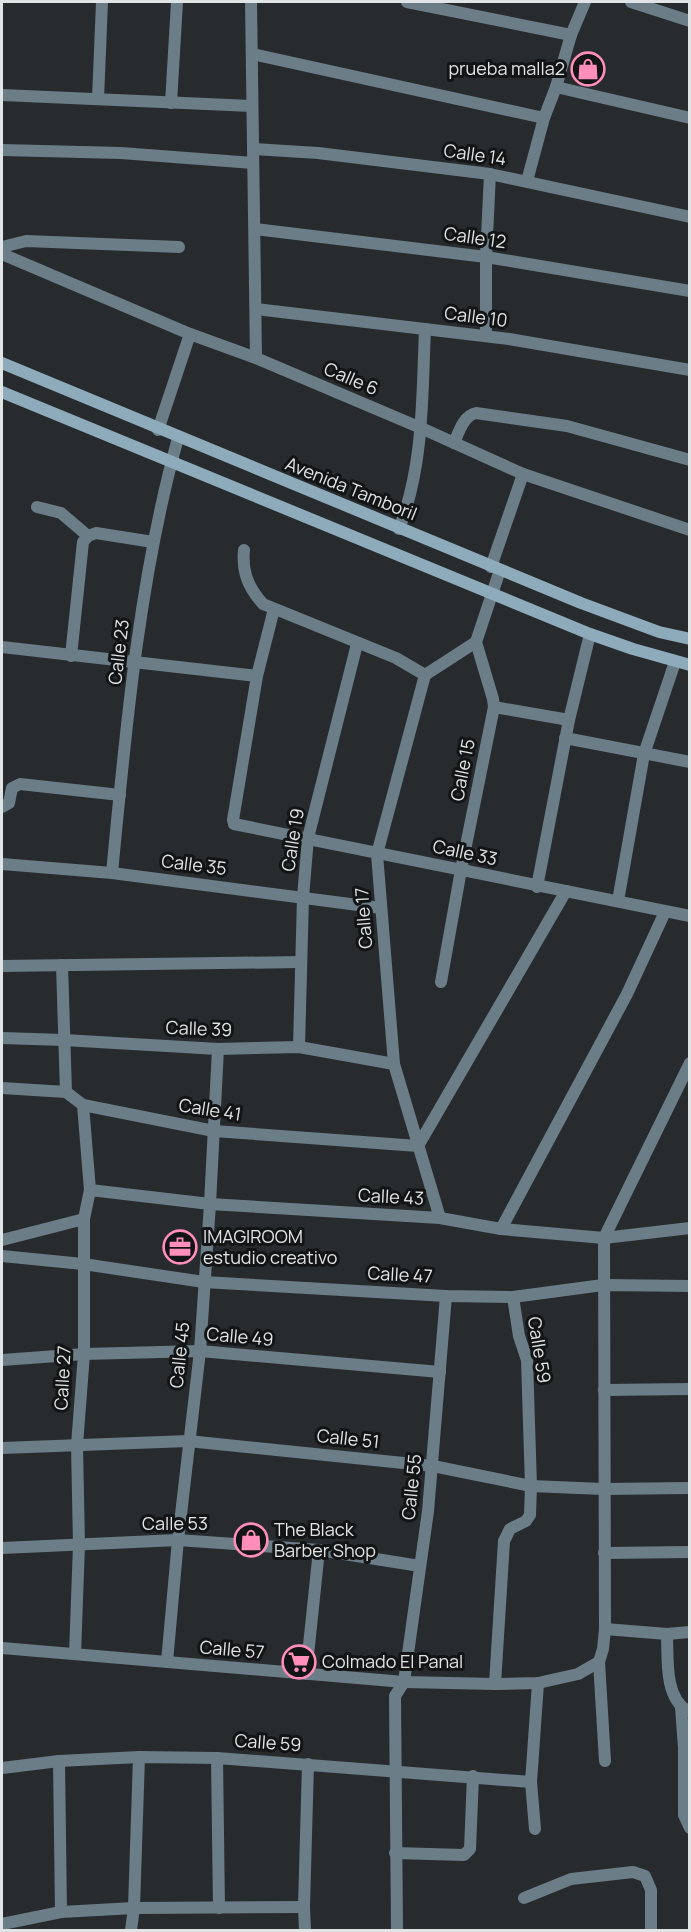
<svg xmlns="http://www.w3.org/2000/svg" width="691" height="1932" font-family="Manrope,sans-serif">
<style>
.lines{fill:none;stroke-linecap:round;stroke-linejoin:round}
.street{stroke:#6b7d87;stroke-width:12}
.secondary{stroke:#8eabbc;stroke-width:12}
.labels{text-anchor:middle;stroke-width:6;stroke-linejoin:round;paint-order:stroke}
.poi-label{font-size:18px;fill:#e1e4e5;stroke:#121415;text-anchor:start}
.street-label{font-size:18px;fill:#e1e4e5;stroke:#121415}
</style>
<rect width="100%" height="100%" fill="#282b2e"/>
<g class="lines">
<g class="street">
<path d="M251,2L256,358"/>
<path d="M407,2L571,35"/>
<path d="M631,2L690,21"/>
<path d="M252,54L544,118"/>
<path d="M556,87L690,118"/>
<path d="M2,95L252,106"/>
<path d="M98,99L102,2"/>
<path d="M171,103L177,2"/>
<path d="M253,149L318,153L490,174L690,217"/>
<path d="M2,150L121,153L253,163"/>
<path d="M527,181L544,118L556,87L571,35L585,2"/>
<path d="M255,229L486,257L690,291"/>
<path d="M2,247L26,241L179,247"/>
<path d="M2,254L190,334L256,358L421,428L523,474L690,530"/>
<path d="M256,309L509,339L690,370"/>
<path d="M486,336V257L490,174"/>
<path d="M158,430L190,334"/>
<path d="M454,443C459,432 463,416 476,413L567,426L690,460"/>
<path d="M37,507L61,513L88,536"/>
<path d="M399,529C424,465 422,396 425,329"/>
<path d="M244,550C242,572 248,587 263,604L396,658L425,675"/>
<path d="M491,567L523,474"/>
<path d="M274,609L257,676L233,820L234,824L690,916"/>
<path d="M2,647L257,676"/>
<path d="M71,656L83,542L88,536L96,533L153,542"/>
<path d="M494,707L569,720"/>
<path d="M565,738L690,762"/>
<path d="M2,807L9,803L12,788L20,784L120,795"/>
<path d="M2,864L112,873L381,908"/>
<path d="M112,873C126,727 139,579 178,438"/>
<path d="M537,887L569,720L590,634"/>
<path d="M618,901L644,754L675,662"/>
<path d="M62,965L66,1092"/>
<path d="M2,966L301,962"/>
<path d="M441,982L461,870L494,707L493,699L476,642L500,570"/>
<path d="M2,1038L64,1040L218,1049L299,1047L394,1064"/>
<path d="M299,1047L303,897L308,838L357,644"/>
<path d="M2,1088L66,1092L83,1105L214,1131L418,1146L566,891"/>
<path d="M90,1190L210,1204L440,1218L501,1229L604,1238L690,1228"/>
<path d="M440,1218L394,1064L377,854L425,675L476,642"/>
<path d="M501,1229L627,994L665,912"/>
<path d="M2,1240L84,1219"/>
<path d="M2,1256L83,1264L204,1282L446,1296L513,1297L603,1285L690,1286"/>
<path d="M2,1360L84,1354L200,1351L440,1372"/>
<path d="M604,1390L690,1389"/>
<path d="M2,1448L188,1441L433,1466L531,1486L603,1489L690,1488"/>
<path d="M2,1548L178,1540L319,1550L420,1566"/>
<path d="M604,1553L690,1552"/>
<path d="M605,1629L667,1634L690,1632"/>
<path d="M667,1634C668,1658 664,1698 688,1711"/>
<path d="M2,1648L404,1682L495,1684L538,1683L578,1674L599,1662"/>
<path d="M75,1654L79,1545L77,1445L84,1354V1219L90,1190L83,1105"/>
<path d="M167,1662L178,1540L200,1351L210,1204L218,1049"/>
<path d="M306,1674L319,1550"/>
<path d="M495,1684L504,1541L510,1529L526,1521L530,1515L531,1486L527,1360L519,1336L513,1297"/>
<path d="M681,1707L684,1748V1815L690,1828"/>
<path d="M217,1758L219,1908"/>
<path d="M59,1761L61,1912"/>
<path d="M605,1761L599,1662L603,1649L605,1629L604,1238L690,1063"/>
<path d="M2,1768L59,1761L139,1757L217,1758L531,1782"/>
<path d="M535,1829L531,1782L538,1683"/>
<path d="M395,1853L464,1855L470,1849L473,1776"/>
<path d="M524,1898L571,1879L633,1872L645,1876L651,1890V1930"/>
<path d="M2,1924L61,1912L134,1908L304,1907"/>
<path d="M131,1930L134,1908L139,1757"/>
<path d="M305,1930L304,1907L308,1764"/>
<path d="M397,1930L395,1696L404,1682L428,1511L446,1296"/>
</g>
<g class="secondary">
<path d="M2,363L581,603L659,632L690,639"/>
<path d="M2,392L590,634L633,649L690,665"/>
</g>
</g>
<defs>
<g id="shop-ring" transform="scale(1.725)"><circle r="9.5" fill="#121415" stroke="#ff8eba" stroke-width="1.5"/><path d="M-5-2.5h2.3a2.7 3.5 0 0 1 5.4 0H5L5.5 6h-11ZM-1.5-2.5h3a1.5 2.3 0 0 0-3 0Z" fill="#ff8eba"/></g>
<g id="office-ring" transform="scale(1.725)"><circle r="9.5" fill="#121415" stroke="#ff8eba" stroke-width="1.5"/><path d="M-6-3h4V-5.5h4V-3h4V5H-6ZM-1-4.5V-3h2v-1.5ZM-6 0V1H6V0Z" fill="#ff8eba"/></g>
<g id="supermarket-ring" transform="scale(1.725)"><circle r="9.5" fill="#121415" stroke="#ff8eba" stroke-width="1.5"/><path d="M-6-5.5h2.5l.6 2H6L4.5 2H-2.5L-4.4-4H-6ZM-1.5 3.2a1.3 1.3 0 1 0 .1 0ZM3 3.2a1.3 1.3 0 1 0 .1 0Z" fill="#ff8eba"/></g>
</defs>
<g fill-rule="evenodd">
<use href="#shop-ring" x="588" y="69"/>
<use href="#office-ring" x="180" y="1247"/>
<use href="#shop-ring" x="251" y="1540"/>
<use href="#supermarket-ring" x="299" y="1662"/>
</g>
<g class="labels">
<g class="poi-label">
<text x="565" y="75" text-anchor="end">prueba malla2</text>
<text x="203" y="1243">IMAGIROOM<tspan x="203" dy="21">estudio creativo</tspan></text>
<text x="274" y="1536">The Black<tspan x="274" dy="21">Barber Shop</tspan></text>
<text x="322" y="1668">Colmado El Panal</text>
</g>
<g class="street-label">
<text transform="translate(475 155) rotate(8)" y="6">Calle 14</text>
<text transform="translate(475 238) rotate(8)" y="6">Calle 12</text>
<text transform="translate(476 317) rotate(7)" y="6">Calle 10</text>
<text transform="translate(351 379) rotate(23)" y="6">Calle 6</text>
<text transform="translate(351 489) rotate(22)" y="6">Avenida Tamboril</text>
<text transform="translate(119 652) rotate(-83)" y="6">Calle 23</text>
<text transform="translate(463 770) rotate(-79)" y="6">Calle 15</text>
<text transform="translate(293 840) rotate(-81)" y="6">Calle 19</text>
<text transform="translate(465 853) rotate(12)" y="6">Calle 33</text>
<text transform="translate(194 865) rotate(7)" y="6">Calle 35</text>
<text transform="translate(364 918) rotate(-94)" y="6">Calle 17</text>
<text transform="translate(199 1029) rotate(2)" y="6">Calle 39</text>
<text transform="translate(210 1110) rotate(9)" y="6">Calle 41</text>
<text transform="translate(391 1197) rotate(3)" y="6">Calle 43</text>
<text transform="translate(400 1275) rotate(3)" y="6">Calle 47</text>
<text transform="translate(240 1337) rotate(5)" y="6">Calle 49</text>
<text transform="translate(539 1350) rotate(81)" y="6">Calle 59</text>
<text transform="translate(180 1355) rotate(-84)" y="6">Calle 45</text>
<text transform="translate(63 1378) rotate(-87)" y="6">Calle 27</text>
<text transform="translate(348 1439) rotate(6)" y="6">Calle 51</text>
<text transform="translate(412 1487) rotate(-84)" y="6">Calle 55</text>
<text x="175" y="1530">Calle 53</text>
<text transform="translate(232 1650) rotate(5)" y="6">Calle 57</text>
<text transform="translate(268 1743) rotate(4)" y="6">Calle 59</text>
</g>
</g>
<rect width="691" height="1932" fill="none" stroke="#e1e4e5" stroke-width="6"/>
</svg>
